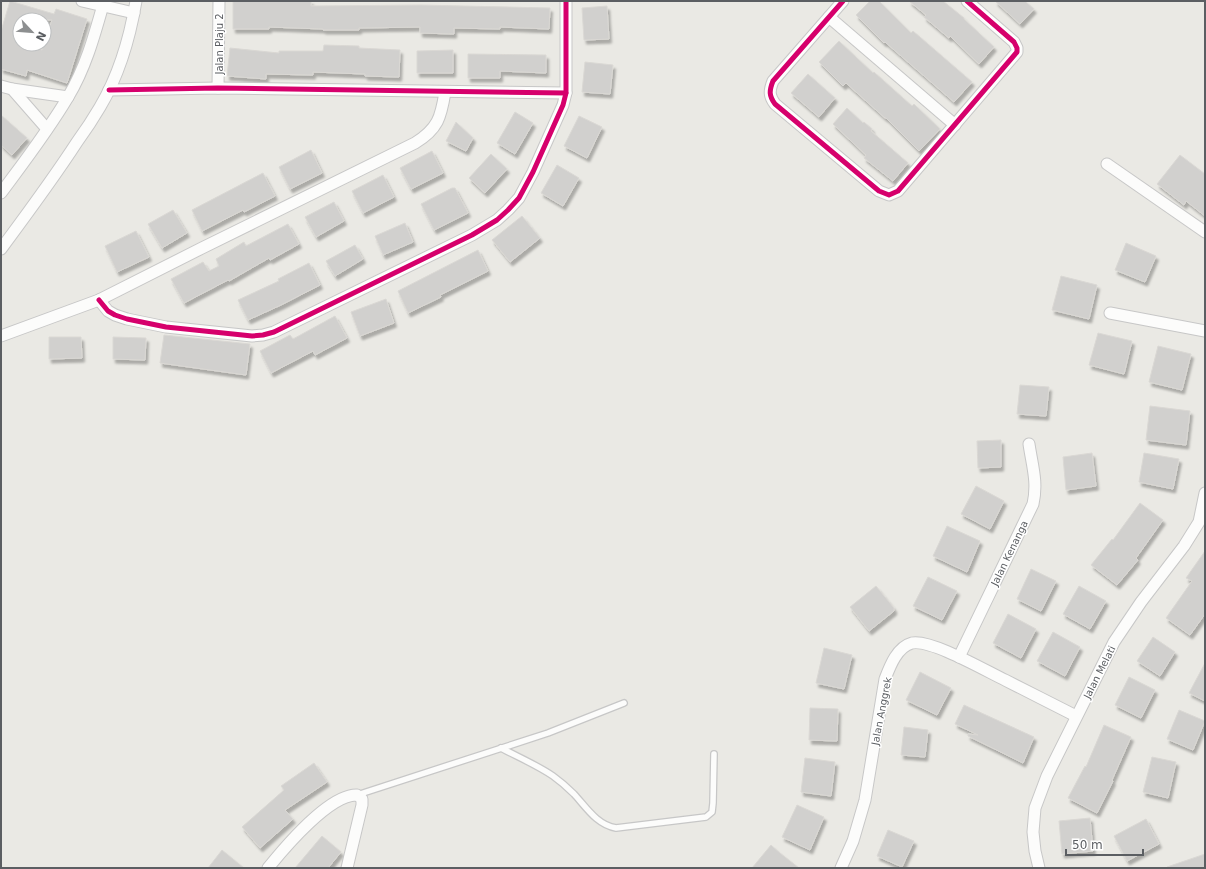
<svg xmlns="http://www.w3.org/2000/svg" width="1206" height="869" font-family="'DejaVu Sans',sans-serif">
<style>
.building{fill:#d1d0ce;stroke:#dad8d4;fill-rule:evenodd;filter:url(#shadow)}
.lines{fill:none;stroke-linecap:round;stroke-linejoin:round}
.lane-casing{stroke:#c7c7c7;stroke-width:8}
.street-casing{stroke:#c7c7c7;stroke-width:13}
.lane{stroke:#fcfcfb;stroke-width:5.5}
.street{stroke:#fcfcfb;stroke-width:11}
.cycleway-casing{stroke:#fff;stroke-width:8}
.cycleway{stroke:#d6006c;stroke-width:5}
.labels{text-anchor:middle;stroke-width:3;stroke-linejoin:round;paint-order:stroke}
.street-label{font-size:10px;fill:#5b5e62;stroke:#fff}
</style>
<defs>
<filter id="shadow"><feDropShadow dx="2.5" dy="4" stdDeviation="1" flood-color="#0004"/></filter>
</defs>
<rect width="100%" height="100%" fill="#eae9e4"/>
<g class="building">
<path d="M10,1L54,14L56,9L87,19L67,83L27,70L26,76L1,69V31ZM20,20H52L42,50L20,44Z"/>
<path d="M233,1H311V6L421,5L550,8L549,29L500,27V29L454,28V34L420,33V27L359,28V30H323V29L269,27V29H233Z"/>
<path d="M870,1H879L911,33L913,31L972,82L954,102L885,42L884,43L856,15Z"/>
<path d="M909,1H943L964,18V19L994,47L979,64L950,36L949,38L924,17L926,15Z"/>
<path d="M995,1H1025L1034,9L1020,24Z"/>
<path d="M607,6L609,39L584,40L582,8Z"/>
<path d="M839,41L873,73L874,72L912,106L914,104L940,129L919,151L886,118H885L846,83L843,86L819,62Z"/>
<path d="M324,45L359,46V48L400,50L399,77L365,76V74L313,72V75L266,74V79L227,76L230,48L279,53V51H323Z"/>
<path d="M453,50V73H417V51Z"/>
<path d="M468,54L546,55V73L500,71V78H468Z"/>
<path d="M585,62L613,65L610,94L582,92Z"/>
<path d="M808,74L835,98L819,117L791,93Z"/>
<path d="M847,108L863,123L864,122L872,129L871,131L908,163L893,181L864,158L866,155L833,124Z"/>
<path d="M515,112L533,123L515,154L497,143Z"/>
<path d="M1,115L27,138L12,155L1,145Z"/>
<path d="M579,116L602,127L587,158L564,146Z"/>
<path d="M456,122L473,138L466,151L446,141Z"/>
<path d="M311,150L322,173L290,189L279,167Z"/>
<path d="M432,151L443,173L411,189L400,168Z"/>
<path d="M491,154L507,169L485,193L469,178Z"/>
<path d="M1180,155L1205,174V216L1186,201L1184,205L1157,184Z"/>
<path d="M557,165L579,178L563,206L541,193Z"/>
<path d="M263,173L275,196L244,212L243,210L202,231L192,210Z"/>
<path d="M383,175L394,197L363,213L352,191Z"/>
<path d="M452,188H455L468,213L434,230L421,204Z"/>
<path d="M334,202L344,221L316,237L305,217Z"/>
<path d="M173,210L187,233L162,248L148,224Z"/>
<path d="M522,216L540,238L510,262L492,240Z"/>
<path d="M405,223L413,242L383,255L375,236Z"/>
<path d="M288,224L299,244L270,260L269,258L229,281L228,280L184,303L171,279L203,262L209,271L219,266L216,259L244,242L246,246Z"/>
<path d="M136,231L149,257L117,272L105,246Z"/>
<path d="M1126,243L1156,256L1145,282L1115,270Z"/>
<path d="M355,245L363,259L335,276L326,261Z"/>
<path d="M478,250L488,271L440,295L441,297L408,313L398,291Z"/>
<path d="M309,263L320,285L281,305L248,320L238,300L279,281L278,279Z"/>
<path d="M1061,276L1097,285L1089,319L1052,310Z"/>
<path d="M386,299L394,323L360,336L351,312Z"/>
<path d="M335,316L347,338L315,355L313,351L271,373L260,351L290,335L293,339Z"/>
<path d="M1098,333L1132,341L1124,374L1089,365Z"/>
<path d="M164,335L250,344L246,375L160,363Z"/>
<path d="M49,337H81L82,358L49,359Z"/>
<path d="M113,337L146,338L145,360L113,359Z"/>
<path d="M1158,346L1191,354L1182,390L1149,382Z"/>
<path d="M1020,385L1049,387L1046,416L1017,414Z"/>
<path d="M1150,406L1190,411L1186,445L1146,440Z"/>
<path d="M1001,440V467L978,468L977,441Z"/>
<path d="M1092,453L1096,486L1066,490L1063,457Z"/>
<path d="M1144,453L1179,459L1173,489L1139,482Z"/>
<path d="M976,486L1004,501L990,529L961,514Z"/>
<path d="M1140,503L1163,520L1136,558L1138,560L1117,585L1091,565L1112,539L1113,540Z"/>
<path d="M947,526L980,541L967,572L933,556Z"/>
<path d="M1205,551V614L1190,635L1166,618L1192,581L1186,578Z"/>
<path d="M1031,569L1056,581L1041,611L1017,599Z"/>
<path d="M928,577L957,591L942,620L913,606Z"/>
<path d="M876,586L894,608V611L869,631L850,607Z"/>
<path d="M1079,586L1106,601L1090,629L1063,614Z"/>
<path d="M1008,614L1036,629L1021,658L993,643Z"/>
<path d="M1053,632L1080,647L1065,676L1037,661Z"/>
<path d="M1153,637L1175,652L1160,676L1137,661Z"/>
<path d="M824,648L852,655L844,689L816,683Z"/>
<path d="M1205,663V701L1189,693Z"/>
<path d="M920,672L951,688L937,715L906,700Z"/>
<path d="M1129,677L1155,690L1141,718L1115,705Z"/>
<path d="M964,705L1034,737L1023,763L968,736V734L978,735L955,724Z"/>
<path d="M810,708L838,709L837,741L809,740Z"/>
<path d="M1179,710L1205,721L1193,750L1167,739Z"/>
<path d="M1104,725L1131,737L1112,780L1113,781L1097,813L1068,798L1085,766L1086,767Z"/>
<path d="M904,727L928,730L925,757L901,755Z"/>
<path d="M1152,757L1176,762L1168,798L1143,792Z"/>
<path d="M805,758L835,762L831,796L801,792Z"/>
<path d="M314,763L327,782L285,810L293,819L260,848L242,827L284,790L281,786Z"/>
<path d="M797,805L824,817L810,850L782,837Z"/>
<path d="M1090,818L1093,851L1062,854L1059,821Z"/>
<path d="M1146,819L1159,844L1127,861L1114,836Z"/>
<path d="M888,830L914,841L902,867L877,856Z"/>
<path d="M322,836L341,852L328,868H295Z"/>
<path d="M771,845L780,853L799,868H752Z"/>
<path d="M222,850L244,868H208Z"/>
<path d="M1205,854V868H1167V867Z"/>
</g>
<g class="lines">
<g class="lane-casing">
<g id="lane">
<path d="M501,748C518,757 537,765 553,776C560,781 568,788 574,794C586,807 597,825 616,828L706,817L712,812L713,803L714,754"/>
<path d="M357,795L548,733L624,703"/>
</g>
</g>
<g class="street-casing">
<g id="street">
<path d="M82,1L134,13"/>
<path d="M843,1L773,81C769,91 769,96 775,104L879,191L889,195L898,191L1017,52V48L1014,42L967,1"/>
<path d="M829,17L955,125"/>
<path d="M1,86L12,89L68,97"/>
<path d="M218,88L219,1"/>
<path d="M12,89L47,129"/>
<path d="M109,90L218,88L566,93"/>
<path d="M1107,164L1205,232"/>
<path d="M1,193C24,162 48,131 68,97C85,69 94,37 103,5"/>
<path d="M1,249C27,214 53,179 77,142C85,131 93,119 100,107C119,75 130,37 136,1"/>
<path d="M99,300L108,311L115,315L127,319L166,327L252,336L263,335L274,332L472,235L497,220L508,210L519,198L533,172L563,105L566,93V1"/>
<path d="M1110,313L1205,331"/>
<path d="M1,336L99,300L202,248L415,143C438,129 441,117 445,92"/>
<path d="M959,657L1033,504C1038,482 1032,465 1029,444"/>
<path d="M268,868C285,847 330,794 357,795L362,799V805L347,868"/>
<path d="M841,868L853,841L865,800L885,679C890,666 897,647 912,643C931,639 986,671 1005,680C1029,692 1052,704 1076,716"/>
<path d="M1039,868L1035,851L1033,832L1035,808L1047,776L1114,642L1141,602L1184,546L1199,522L1205,493"/>
</g>
</g>
<use href="#lane" class="lane"/>
<use href="#street" class="street"/>
<g class="cycleway-casing">
<g id="cycleway">
<path d="M843,1L773,81C769,91 769,96 775,104L879,191L889,195L898,191L1017,52V48L1014,42L967,1"/>
<path d="M109,90L218,88L566,93"/>
<path d="M99,300L108,311L115,315L127,319L166,327L252,336L263,335L274,332L472,235L497,220L508,210L519,198L533,172L563,105L566,93V1"/>
</g>
</g>
<use href="#cycleway" class="cycleway"/>
</g>
<g class="labels">
<g class="street-label">
<text transform="translate(219 44) rotate(-90)" y="4">Jalan Plaju 2</text>
<text transform="translate(1009 553) rotate(-64)" y="4">Jalan Kenanga</text>
<text transform="translate(1099 672) rotate(-63)" y="4">Jalan Melati</text>
<text transform="translate(881 711) rotate(-79)" y="4">Jalan Anggrek</text>
</g>
</g>
<rect width="1206" height="869" fill="none" stroke="#5b5e62" stroke-width="4"/>
<g transform="translate(32 32) rotate(116)"><circle r="19" fill="#ffffff" stroke="#bdbfc0"/>
<path d="M0-3L7 15L0 10L-7 15Z" fill="#8d8f90"/>
<text y="-6" font-size="11" font-weight="bold" text-anchor="middle" fill="#5b5e62">N</text>
</g>
<path d="M1066 849v6h77v-6" fill="none" stroke="#5b5e62" stroke-width="2"/>
<text x="1072" y="849" font-size="12" fill="#5b5e62" stroke="#ffffff" stroke-width="3" paint-order="stroke">50 m</text>
</svg>
